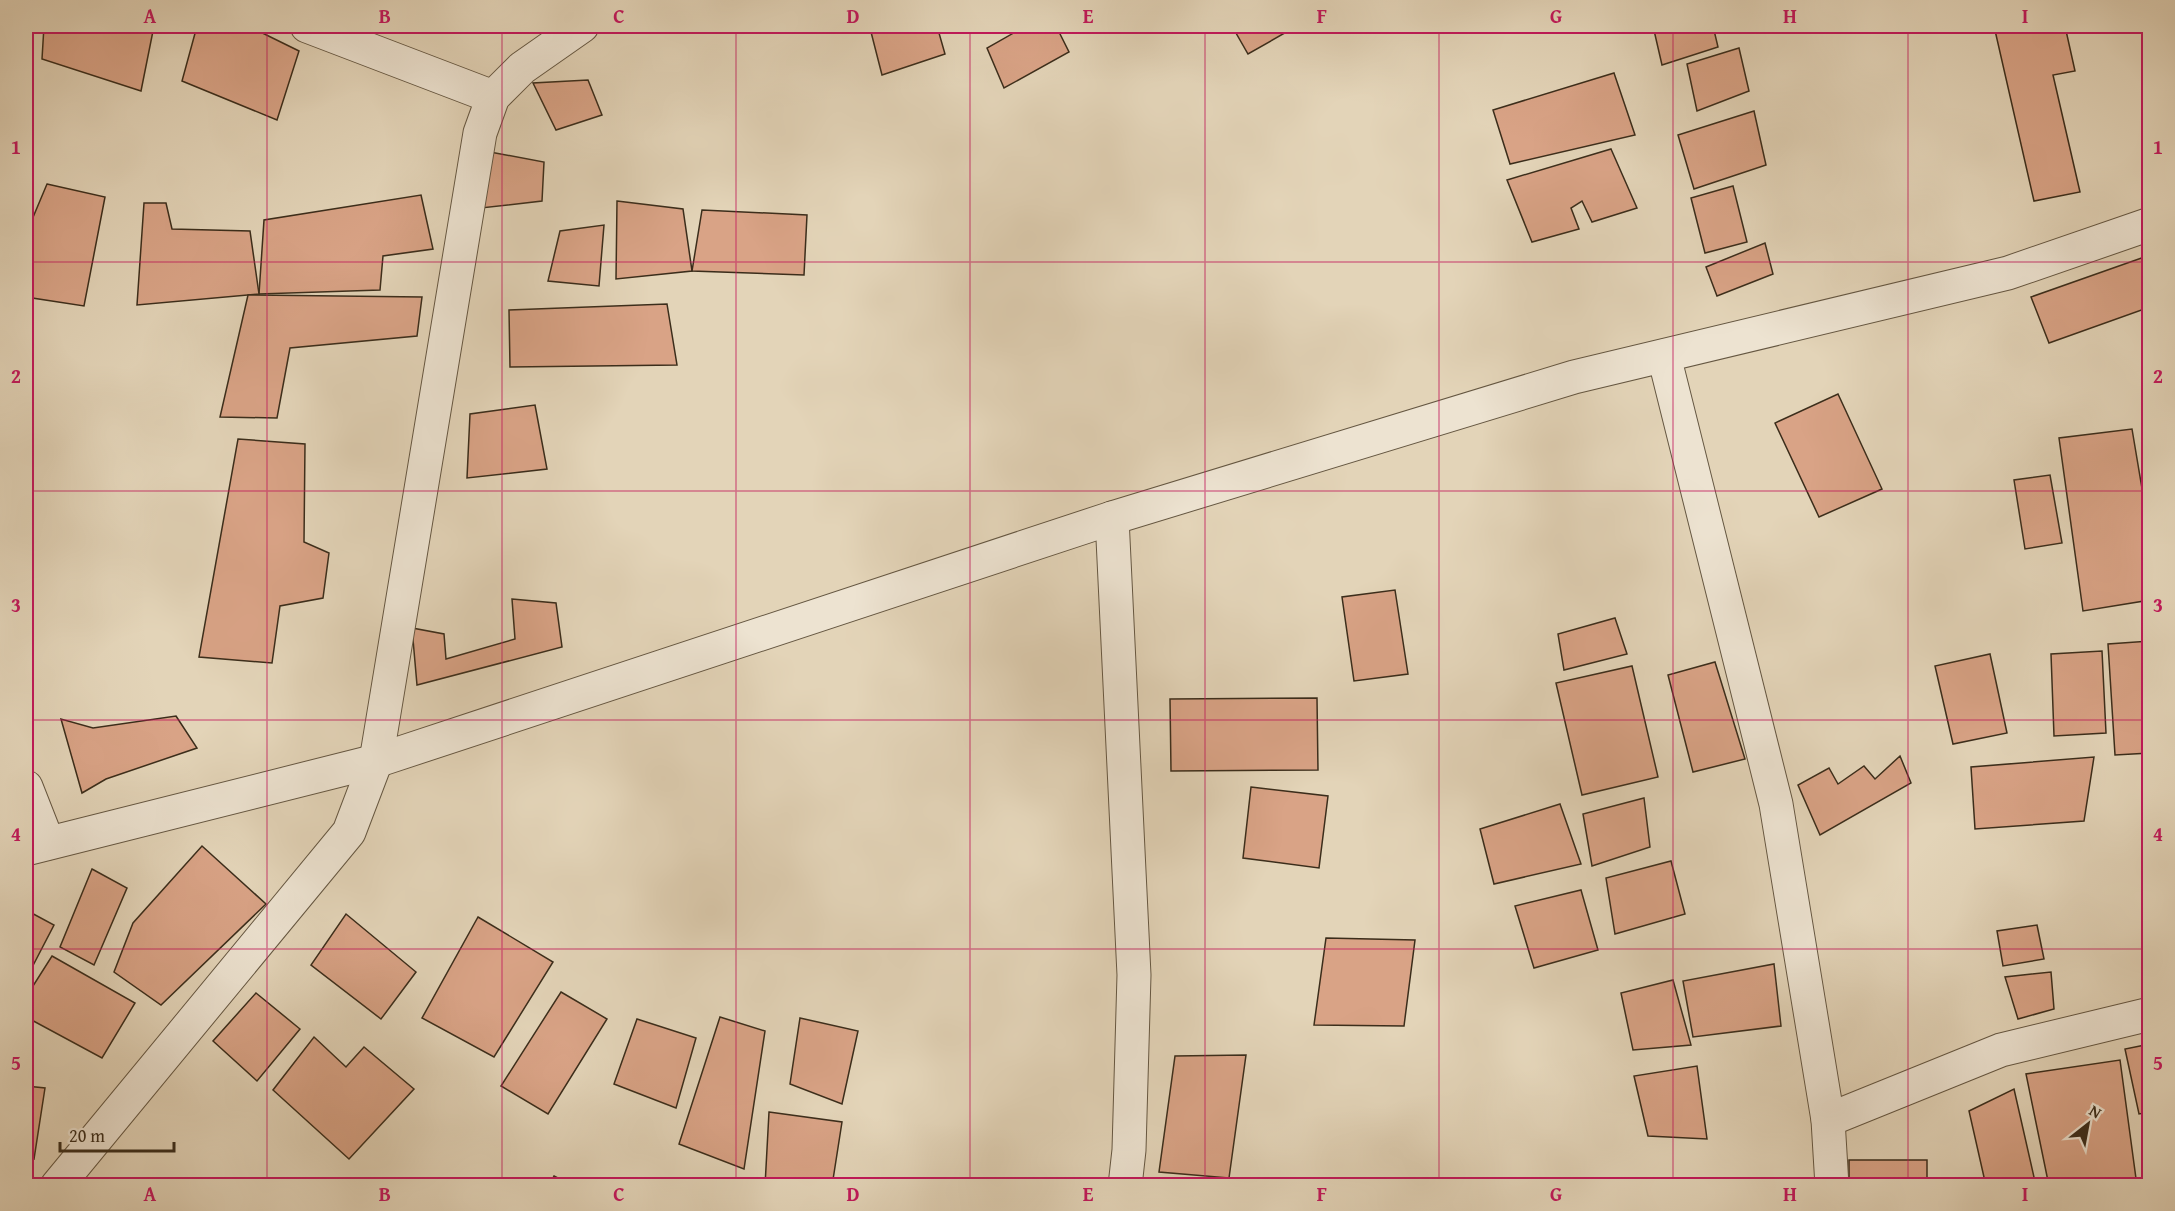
<svg xmlns="http://www.w3.org/2000/svg" width="2175" height="1211" font-family="'Gentium Book Plus',serif">
<style>
.building{fill:#d9a386;stroke:#3b2d1b;stroke-width:1.5}
.lines{fill:none;stroke-linecap:round;stroke-linejoin:round}
.street-casing{stroke:#655742;stroke-width:35}
.street{stroke:#ede3d1;stroke-width:33}
.grid{fill:none;stroke:#c2185b;stroke-width:1.5;stroke-opacity:0.55}
.neatline{fill:none;stroke:#c2185b;stroke-width:2}
.grid-label{font-size:20px;text-anchor:middle;font-weight:bold;fill:#c2185b}
</style>
<rect width="100%" height="100%" fill="#e3d4b8"/>
<filter id="stains"><feTurbulence type="fractalNoise" baseFrequency=".00333" numOctaves="4"/><feColorMatrix values="0 0 0 0 .2 0 0 0 0 .09 0 0 0 0 .02 0 0 0 .5 -.17"/></filter>
<radialGradient id="worn" r=".72"><stop offset=".6" stop-color="#630" stop-opacity="0"/><stop offset="1" stop-color="#630" stop-opacity=".3"/></radialGradient>
<g class="building">
<path d="M44,26H154L141,91L42,59Z"/>
<path d="M197,26H248L299,51L277,120L182,81Z"/>
<path d="M892,26H937L945,54L882,75L871,32Z"/>
<path d="M1026,26H1056L1069,52L1004,88L987,48Z"/>
<path d="M1232,26H1297L1248,54Z"/>
<path d="M1653,26H1713L1718,47L1662,65Z"/>
<path d="M1994,26H2065L2075,71L2053,75L2080,192L2034,201Z"/>
<path d="M1739,48L1749,91L1697,111L1687,64Z"/>
<path d="M1614,73L1635,135L1510,164L1493,110Z"/>
<path d="M588,80L602,115L556,130L533,83Z"/>
<path d="M1754,111L1766,165L1694,189L1678,135Z"/>
<path d="M1611,149L1637,208L1592,222L1582,201L1571,208L1579,229L1532,242L1507,180Z"/>
<path d="M490,152L544,162L542,201L481,208Z"/>
<path d="M47,184L105,197L84,306L26,297V234Z"/>
<path d="M1733,186L1747,242L1705,253L1691,198Z"/>
<path d="M421,195L433,249L383,256L380,290L259,294L264,220Z"/>
<path d="M617,201L683,209L692,271L616,279Z"/>
<path d="M144,203H166L172,229L250,231L259,294L137,305Z"/>
<path d="M702,210L807,215L804,275L692,271Z"/>
<path d="M604,225L599,286L548,281L560,231Z"/>
<path d="M1765,243L1773,274L1717,296L1706,267Z"/>
<path d="M2150,255V307L2049,343L2031,297Z"/>
<path d="M248,295L422,297L417,336L290,348L277,418L220,417Z"/>
<path d="M667,304L677,365L510,367L509,310Z"/>
<path d="M26,325H28L26,408Z"/>
<path d="M1838,394L1882,489L1819,517L1775,423Z"/>
<path d="M535,405L547,469L467,478L470,414Z"/>
<path d="M2132,429L2150,536V600L2083,611L2059,438Z"/>
<path d="M238,439L305,444L304,542L329,553L323,598L280,606L272,663L199,657Z"/>
<path d="M2050,475L2062,543L2025,549L2014,480Z"/>
<path d="M1395,590L1408,674L1354,681L1342,597Z"/>
<path d="M512,599L556,603L562,647L417,685L412,628L444,634L446,659L515,639Z"/>
<path d="M1615,618L1627,654L1564,670L1558,634Z"/>
<path d="M2150,641V753L2115,755L2108,644Z"/>
<path d="M2102,651L2106,733L2054,736L2051,654Z"/>
<path d="M1990,654L2007,733L1953,744L1935,666Z"/>
<path d="M1715,662L1745,759L1693,772L1668,675Z"/>
<path d="M1632,666L1658,777L1582,795L1556,683Z"/>
<path d="M1317,698L1318,770L1171,771L1170,699Z"/>
<path d="M176,716L197,748L106,779L82,793L61,719L93,728Z"/>
<path d="M1900,756L1911,783L1820,835L1798,785L1829,768L1838,784L1864,766L1875,779Z"/>
<path d="M2094,757L2084,821L1975,829L1971,767Z"/>
<path d="M1251,787L1328,796L1319,868L1243,858Z"/>
<path d="M1644,798L1650,847L1592,866L1583,814Z"/>
<path d="M1560,804L1581,864L1494,884L1480,829Z"/>
<path d="M202,846L266,904L161,1005L114,972L133,923Z"/>
<path d="M1671,861L1685,914L1615,934L1606,878Z"/>
<path d="M92,869L127,888L94,965L60,947Z"/>
<path d="M1581,890L1598,950L1534,968L1515,906Z"/>
<path d="M26,910L54,925L26,979Z"/>
<path d="M346,914L416,972L381,1019L311,965Z"/>
<path d="M478,917L553,962L494,1057L422,1018Z"/>
<path d="M2037,925L2044,959L2003,966L1997,931Z"/>
<path d="M1326,938L1415,940L1404,1026L1314,1025Z"/>
<path d="M52,956L135,1003L102,1058L26,1017V997Z"/>
<path d="M1774,964L1781,1026L1693,1037L1683,981Z"/>
<path d="M2051,972L2054,1009L2018,1019L2005,977Z"/>
<path d="M1673,980L1691,1045L1633,1050L1621,993Z"/>
<path d="M561,992L607,1019L548,1114L501,1086Z"/>
<path d="M256,993L300,1029L257,1081L213,1041Z"/>
<path d="M720,1017L765,1031L744,1169L679,1144Z"/>
<path d="M800,1018L858,1031L842,1104L790,1084Z"/>
<path d="M637,1019L696,1038L676,1108L614,1084Z"/>
<path d="M314,1037L346,1067L364,1047L414,1089L349,1159L273,1090Z"/>
<path d="M2150,1044V1112L2139,1114L2125,1049Z"/>
<path d="M1246,1055L1229,1178L1159,1172L1175,1056Z"/>
<path d="M2120,1060L2137,1186H2049L2026,1074Z"/>
<path d="M1697,1066L1707,1139L1648,1136L1634,1076Z"/>
<path d="M26,1086L45,1088L34,1159L26,1157Z"/>
<path d="M2014,1089L2036,1186H1986L1969,1111Z"/>
<path d="M769,1112L842,1122L832,1186H765Z"/>
<rect x="1849" y="1160" width="78" height="26"/>
<path d="M554,1176L573,1186H549Z"/>
</g>
<g class="lines">
<g class="street-casing">
<g id="street">
<path d="M307,26L493,97"/>
<path d="M1664,356L1776,804L1828,1120L1832,1186"/>
<path d="M1112,518L1134,975L1129,1150L1125,1186"/>
<path d="M26,787L48,843"/>
<path d="M26,849L376,761L1112,518L1574,377L2008,273L2150,224"/>
<path d="M1828,1120L2001,1050L2150,1014"/>
<path d="M57,1186L349,832L376,761L480,133L493,97L522,68L582,26"/>
</g>
</g>
<use href="#street" class="street"/>
</g>
<path class="grid" d="M267,26V1186M502,26V1186M736,26V1186M970,26V1186M1205,26V1186M1439,26V1186M1673,26V1186M1908,26V1186M26,262H2150M26,491H2150M26,720H2150M26,949H2150"/>
<rect width="2175" height="1211" fill="none" stroke="#e3d4b8" stroke-width="66"/>
<g transform="translate(2088 1124) rotate(31)" stroke="#ede3d1" stroke-width="4.5" paint-order="stroke">
<path d="M0-4.5L10 22L0 15L-10 22Z" fill="#3b2d1b"/>
<text y="-9" font-size="16" font-weight="bold" text-anchor="middle" fill="#3b2d1b">N</text>
</g>
<path d="M60 1142v9h114v-9" fill="none" stroke="#3b2d1b" stroke-width="3"/>
<text x="69" y="1142" font-size="18" fill="#3b2d1b" stroke="#ede3d1" stroke-width="4.5" paint-order="stroke">20 m</text>
<rect x="33" y="33" width="2109" height="1145" class="neatline"/>
<g class="grid-label">
<text x="150" y="23">A</text>
<text x="385" y="23">B</text>
<text x="619" y="23">C</text>
<text x="853" y="23">D</text>
<text x="1088" y="23">E</text>
<text x="1322" y="23">F</text>
<text x="1556" y="23">G</text>
<text x="1790" y="23">H</text>
<text x="2025" y="23">I</text>
<text x="16" y="154">1</text>
<text x="2158" y="154">1</text>
<text x="16" y="383">2</text>
<text x="2158" y="383">2</text>
<text x="16" y="612">3</text>
<text x="2158" y="612">3</text>
<text x="16" y="841">4</text>
<text x="2158" y="841">4</text>
<text x="16" y="1070">5</text>
<text x="2158" y="1070">5</text>
<text x="150" y="1201">A</text>
<text x="385" y="1201">B</text>
<text x="619" y="1201">C</text>
<text x="853" y="1201">D</text>
<text x="1088" y="1201">E</text>
<text x="1322" y="1201">F</text>
<text x="1556" y="1201">G</text>
<text x="1790" y="1201">H</text>
<text x="2025" y="1201">I</text>
</g>
<rect width="100%" height="100%" filter="url(#stains)"/>
<rect width="100%" height="100%" fill="url(#worn)"/>
</svg>
